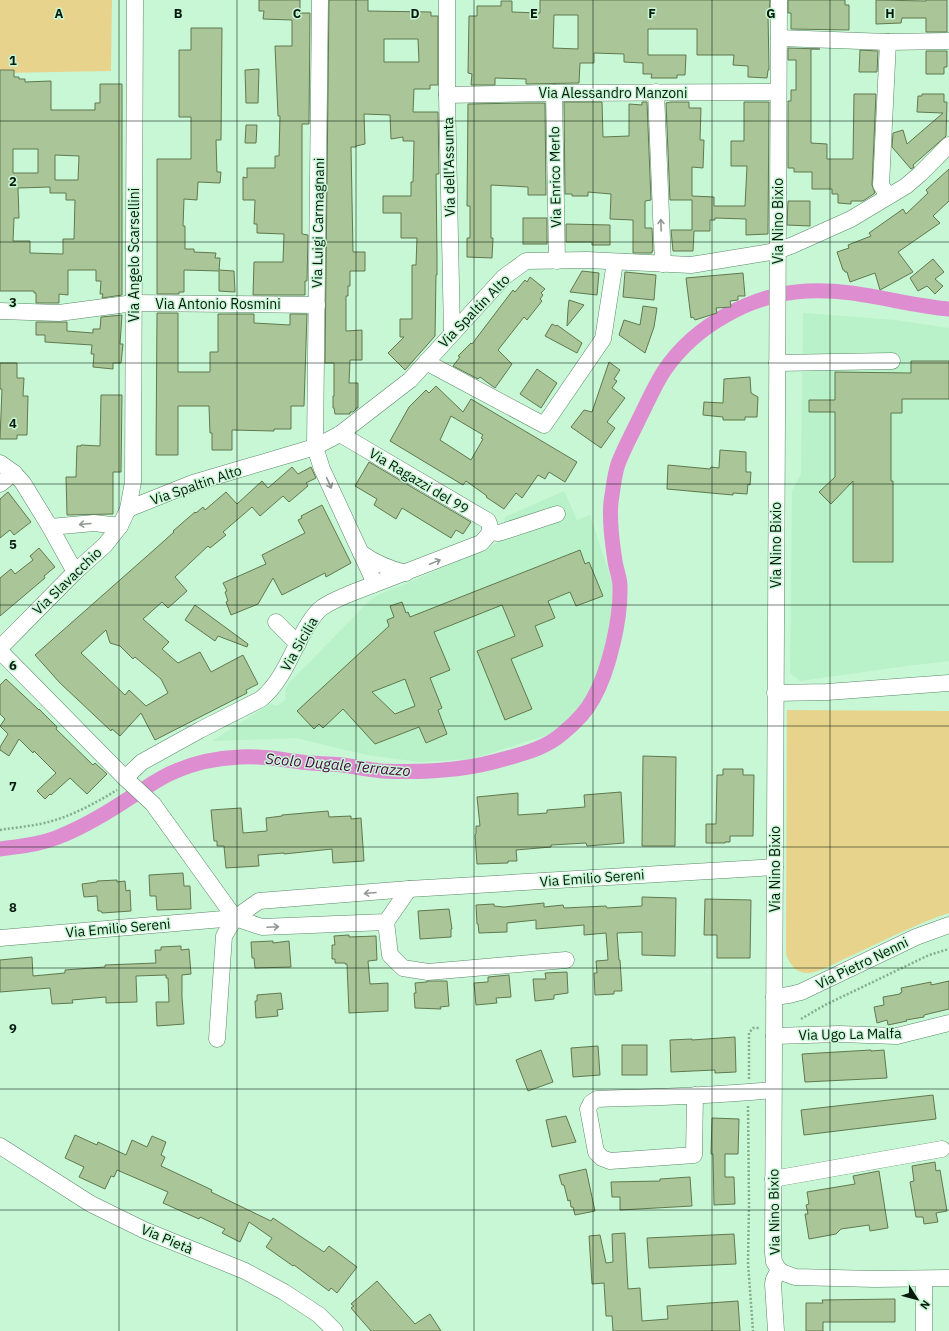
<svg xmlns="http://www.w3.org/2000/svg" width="949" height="1331" font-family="'IBM Plex Sans',sans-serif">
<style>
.built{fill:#b9f1c8}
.green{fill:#e8d38d}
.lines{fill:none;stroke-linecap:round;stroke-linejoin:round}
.canal{stroke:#df8dd1;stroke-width:15}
.building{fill:#aac598;stroke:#60794e;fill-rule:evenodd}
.minor-casing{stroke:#5b8868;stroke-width:17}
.path{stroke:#86ab90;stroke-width:2.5;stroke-dasharray:2 2;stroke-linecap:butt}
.minor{stroke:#fff;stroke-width:16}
.oneway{stroke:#909893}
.grid{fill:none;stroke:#081a0e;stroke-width:1;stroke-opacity:0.55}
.labels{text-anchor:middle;stroke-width:3;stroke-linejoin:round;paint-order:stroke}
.street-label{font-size:14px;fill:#081a0e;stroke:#c7f7d4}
.water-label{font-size:15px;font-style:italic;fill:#4c0045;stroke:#c7f7d4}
.grid-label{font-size:13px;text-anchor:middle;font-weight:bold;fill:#081a0e;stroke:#c7f7d4;stroke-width:3;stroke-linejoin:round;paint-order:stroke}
</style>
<rect width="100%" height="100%" fill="#c7f7d4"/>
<g class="built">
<path d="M803,313L895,320L949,328V661L906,666L800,681L790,673L792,491L801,474Z"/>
<path d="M564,491L577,520L590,515L615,591L618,608L617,633L613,654L603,678L587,709L574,722L550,734L472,759L420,762L367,755L296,738L212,741L270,704L277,706L285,700L286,688L290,682L373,597L413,581L499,542L505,517Z"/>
</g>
<g class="green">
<path d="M0,0H112L111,71L0,73Z"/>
<path d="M787,710L949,711V913C916,924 885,940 853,955C840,960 822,972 808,973C796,973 790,965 786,954Z"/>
</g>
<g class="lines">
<path class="canal" d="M0,849C22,846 43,844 63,835C87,825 110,811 131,797C146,788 160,777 176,771C196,762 219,758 240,757C263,755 287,761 311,763C322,764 333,764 343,765C356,767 369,770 382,771C424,773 464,771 504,759C526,753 546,748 563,733C574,724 586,712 593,699C609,671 621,619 620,586C620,578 616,569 615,561C612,542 609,521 611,502C613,490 614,476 618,464C624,448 633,432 640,417C648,401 655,385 664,371C695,325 752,294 807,291C855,288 902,305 949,309"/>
</g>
<g class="building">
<path d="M259,0H300V13H310L309,124H302V234L308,235L307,281H305V295H253L254,262H283L284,234L257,233V224H254L255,200H243V177L247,178V168H275V156H279L280,116H278L275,46H292V20L263,19L264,11H259Z"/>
<path d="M329,0H368V11L431,12V16H438V85H430V89H414L413,112H438L439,174H436L437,254V275H436L435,336L405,370L388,353L404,337H400V319H412V265H416L417,238H401V213H383V196H411V182H413L414,141H403V137L391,139L390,115L364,114L365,144L356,146V147H351L353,252H365V271H350V286H348V296H346V331L362,330V360H350L349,383H358V408H356V409L353,412H350V414H335L334,408H333V396H334V363H325ZM384,39H418L419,62H384Z"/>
<path d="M540,0H770L769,13H768L769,70H768L767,78L748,77V66L733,65L734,55H697V29H648V55H686L685,75H677V78H651L652,74H643V63L624,62V54L594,53V63H580L579,83L526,84V79L495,78V85H471L472,74L468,73L469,16H477V6H501V1H512V12L540,13ZM554,15H578V49L553,48Z"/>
<path d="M788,0H845V5H849V30L791,29V13H788Z"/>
<path d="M876,0L926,1V0H947V32H926V18H902L901,23L876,24Z"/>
<path d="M191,28H222L221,140H216L217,172H221L220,183L198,182L197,200L184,199L183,226H185V249H194V252L216,253L215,258H220L219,270L234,271L235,292L219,291V271L184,270V292H179V294H157V159H191V117H179V50H191Z"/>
<path d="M788,48L820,49H811V143L827,144V159H853L854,94H876L872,185L875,193L863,201H851V204L838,203V194H832V189H812V172H794V168H788V101H791V90H796V60H788Z"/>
<path d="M860,50L878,51L877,72H859Z"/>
<path d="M926,51H947V67H944V74H926Z"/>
<path d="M259,69L258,103H246L245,70Z"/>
<path d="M0,70H14V77H19V79H25V82L51,81V110H95V103H100V84H122V295L102,298L103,294H100L101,281H96V270H68V295L59,294V303H36V293H34V291H0ZM13,149H38V173H13ZM55,155L79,156L78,180H55ZM50,187V193H66V200H75L74,239H63V254L30,253V241H13L14,218H19L18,188Z"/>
<path d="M922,94H944V102H947L946,136L913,165L914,167L911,169L892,147L893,133L903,130L907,144L943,113L917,112L918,96H922Z"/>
<path d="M564,102H602L603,137L629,136V104L642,105V102H647L651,200L645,201V228H652L653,251H652V253H633V220L610,219L611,194L588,192V196H572V194H565Z"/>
<path d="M671,102H689V108H701L700,140H704L703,168L692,167V196L714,197V206H745L747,166H731V141H744V102H769L768,234L746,235V219L715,218V220H710V231H694L693,251H673L671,230H692V200H670L666,103Z"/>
<path d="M524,103H545L546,195H528V187L491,185V238H493L492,258L467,257V238H470V206H467L468,104Z"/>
<path d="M246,125H257L256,143H245Z"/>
<path d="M949,169V201L933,216L940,223L898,252L913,272L880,290L875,273L850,282L847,272H845L844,270H843L837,252L849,248L848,245L871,236L869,233L903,209L906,214L928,193L926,190Z"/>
<path d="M788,201H810V226L787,225Z"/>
<rect x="523" y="218" width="24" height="26"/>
<path d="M566,224L610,225V245H592V242H566Z"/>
<path d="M933,259L944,272L935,279L943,286L935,294L927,286L918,291L910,278Z"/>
<path d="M582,271L599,273L597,295L570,292Z"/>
<path d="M625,272L656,275L654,300L623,297Z"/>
<path d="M743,273L745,296H738V300L730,301L731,307L716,308L717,313L695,320L693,317L691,318L686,278Z"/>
<path d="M530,277L545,289L541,293L543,295L540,299L542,301L527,320L524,317L498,350L512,364L495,388L480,377L478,379L453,366L460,357L458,356L471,343L472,344L513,290L515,292L525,280L527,282Z"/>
<path d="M569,300L584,305L567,326L568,309Z"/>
<path d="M643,306L657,308L654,327L645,353L619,335L624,320L640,325Z"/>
<path d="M157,313H178V372H210V352H218V314H254V323L290,325V314H307L304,406H291V429H274V431L232,430V450H212V433H210L209,406H178V455H156Z"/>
<path d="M122,315L120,344H123L121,363H113V369L93,367L94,354H91L92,345L45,342V335H36V322H67V331L93,333V329H100L101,317Z"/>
<path d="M552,324L556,326L557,325L582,343L577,353L545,336Z"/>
<path d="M911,361H949V399H902V413H891V481H893V562H853V481L831,504L819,492L835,477V412H809V400H835V372L911,373Z"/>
<path d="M609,362L620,370L614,379L617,381L612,388L625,398L607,422L615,428L601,448L571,427L584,410L592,412Z"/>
<path d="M0,363H17V378H24L23,396H28L27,435H17V439H0L2,389H0Z"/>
<path d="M537,369L557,383L541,408L520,394Z"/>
<path d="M750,377L751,393L758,397L757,417H745V420H723V417L703,415L704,402L723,403L724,379Z"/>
<path d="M436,386L463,412L471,399L577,462L565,482L549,472L545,479L538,475L522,498L516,493L504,509L486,497L487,496L466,481L463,485L390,441L409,407L426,390L429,393ZM451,416L483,435L481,438L483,439L471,460L440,440Z"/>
<path d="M101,395H122L121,472H113V514L67,515L66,477H76L77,446H81V445L100,446Z"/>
<path d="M720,450L746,452V472H751L750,485L748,484L747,494L733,493V495L667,489L668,465L710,469L711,467L719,468Z"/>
<path d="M369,462L471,522L463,534L456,530L451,538L402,508L396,519L374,505L377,499L355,486Z"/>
<path d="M292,467L298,474L311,467L316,478L306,483L308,486L289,502L283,496L260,516L252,507L223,532L226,535L210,548L208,546L175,577L187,591L168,608L162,602L143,619L169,642L162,649L178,663L200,652L211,672L243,655L258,684L246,690L247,693L155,740L141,713L120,736L112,729L111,731L60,683L35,655L155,549L174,532L173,531L195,512L196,513L203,507L205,510L226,492L237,504L262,481L268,488ZM106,630L110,643L120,646L133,659L135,657L161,679L168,693L146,706L129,690L125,695L81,653Z"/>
<path d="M8,492L31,522L14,535L10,530L0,538V499Z"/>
<path d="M322,505L351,563L326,577L325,573L282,595L273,578L258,604L231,615L226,602L228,601L225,592L227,591L223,583L266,564L262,555L305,533L298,520L302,518L301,516Z"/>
<path d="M39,548L55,567L44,576L45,578L0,616V578L11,569L15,574L33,560L30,556Z"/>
<path d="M580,550L585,564L589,562L603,596L576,606L570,592L548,601L555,618L535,626L543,646L511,659L532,709L505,720L477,651L515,636L502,605L434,632L450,670L430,678L442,708L438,710L447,734L426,743L419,727L375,744L343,709L323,728L319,724L314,729L297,711L389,626L387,620L394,617L390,606L402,602L406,613L408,612L410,617ZM405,679L415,706L395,714L372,692Z"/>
<path d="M195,605L248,644L247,647L218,636L215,641L185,620Z"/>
<path d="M6,679L39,710V709L57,727L56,729L93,765L95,763L107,774L87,794L70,778L51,795L50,794L45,799L37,791L56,773L34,751L33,753L19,739L9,756L0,750V747L8,734L0,726L5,719L0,714V685Z"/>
<path d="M643,756L676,757L675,846H642Z"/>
<path d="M723,769H743V775H754L753,836H730V842H725V843H706V824H716L717,775H723Z"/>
<path d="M621,792L624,843L587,846L586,843L551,845V847L516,850L517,861H508V863L477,864L475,835L476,834V826H480L477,797L518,793V815L547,813V810L585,807L584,795Z"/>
<path d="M241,808L243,833L267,831L266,818L282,816V815L328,811L329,817L351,816V819L361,818L364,861L333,863L332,849L284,854V853L258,855L259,866L226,868L224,846H217V841H214L211,810Z"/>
<path d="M183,873L184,886H190L191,909L157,910L156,896H150L149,875Z"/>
<path d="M117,880V882L125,881L126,891L130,890L131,911L102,913L101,911H98L97,896L84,897L82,884L97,882V881Z"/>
<path d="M642,897L676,898L675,956L642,955V932L617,933L619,960H620L622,991H614V994L595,995L594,973H597L596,961L608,960L606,933L584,935V925L536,929V920L507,923V932L479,933L478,924H477L476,905L494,904V906L504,907L544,903V907L563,905L564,908L606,906L607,908L642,906Z"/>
<path d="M705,899L751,900L750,958H717V935H704Z"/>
<path d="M449,909L452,929H451V937L420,939L418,911Z"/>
<path d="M349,935V937L376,936L377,960L368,961L370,984L388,983V1011L349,1013L347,964H345V963H335V959H332V945H335L334,936Z"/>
<path d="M273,941V943L289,941L291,967L255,968L254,958H252L251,942Z"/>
<path d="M181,946V950L189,949L191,974L182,975V997L184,1024L157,1026L156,1002H169L168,978H166V975L136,976L137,1002L106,1003V997L72,1000L73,1003L52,1004L50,988L0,992V960L32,957L33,976L65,973V970L105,967V965L156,963L155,950H161V947Z"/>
<path d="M567,972L568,993L554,995V999L535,1001L533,979H546L545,973Z"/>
<path d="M509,975L511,997L496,998L497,1003L476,1005L474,983L488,982V977Z"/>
<path d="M427,981H447L449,1006L440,1007L441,1009L415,1008L414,993H416L415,983L427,982Z"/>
<path d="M949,981V1009L924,1015V1017L906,1020L907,1021L888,1025L887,1020L877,1023L874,1007L884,1005L883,997L900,994V993L902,992L901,988L931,982V985Z"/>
<path d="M281,993L283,1009L277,1010L278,1016L256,1018L255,1001H257V995Z"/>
<path d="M735,1037L736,1072L715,1073V1070L671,1072L670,1040L692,1039V1040Z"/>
<rect x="622" y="1045" width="25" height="30"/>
<path d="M598,1046L600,1075L573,1077L571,1048Z"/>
<path d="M541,1050L553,1082L528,1091L516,1060Z"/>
<path d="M871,1050V1051L884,1050L887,1078L805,1082L802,1054Z"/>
<path d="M933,1095L936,1119L804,1135L801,1110Z"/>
<path d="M566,1116L576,1142L552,1147L546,1120Z"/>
<path d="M712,1118L739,1119L738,1154H725V1177H734L735,1204L714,1205L713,1154H711Z"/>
<path d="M75,1135L97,1145L98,1142L126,1155L132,1140L147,1147L152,1136L166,1142L161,1155L165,1157L161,1166L212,1190L211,1192L271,1221L273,1218L324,1252L329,1246L357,1267L337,1293L331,1288L329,1291L294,1265L293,1266L266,1247L272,1238L249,1222L240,1242L222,1233L225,1229L200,1217L199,1219L163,1203L168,1192L117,1170L114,1177L111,1176L105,1189L79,1177L84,1167L65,1158Z"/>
<path d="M935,1162L936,1171L940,1170L947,1211L936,1213L938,1222L924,1224L923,1217H916L910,1182L914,1181L912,1166Z"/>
<path d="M586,1169L595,1211L575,1215L573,1207H571L570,1200L568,1201L564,1185H562L559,1175Z"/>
<path d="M879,1171L888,1228L870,1231L869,1225L841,1229L836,1234L809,1239L805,1214H808L806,1205L809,1204L807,1192L855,1184L853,1176Z"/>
<path d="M690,1177L692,1206L620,1210V1197H612L611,1182L660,1181V1179Z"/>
<path d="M625,1233L628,1289L640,1288L642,1321L668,1319L667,1306L738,1301L740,1331H613L612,1316H606L604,1283L592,1284L589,1236L600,1235L606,1263L613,1262L612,1234Z"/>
<path d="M734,1234L736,1264L649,1268L647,1238Z"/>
<path d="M377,1281L415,1324L430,1314L441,1331H371L351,1308L354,1306L351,1304Z"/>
<path d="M895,1299V1322H823V1331H806V1303H823L822,1300Z"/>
</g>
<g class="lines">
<g class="minor-casing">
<g id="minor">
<path d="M320,0L315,447L322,469L372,577V585"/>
<path d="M447,0V95L452,333"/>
<path d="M779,38L888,42L949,41"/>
<path d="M656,92L663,264"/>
<path d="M554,93L557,261"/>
<path d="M447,95L554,93L778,92"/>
<path d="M888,196L881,185L888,42"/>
<path d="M0,311L59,313L134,303L317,305"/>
<path d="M426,362L544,425L603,339L615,262"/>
<path d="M777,363L892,361"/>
<path d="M0,463L14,473L23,483L50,527L75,572"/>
<path d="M0,484L14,473"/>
<path d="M128,509L193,483L315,447L340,434L410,380L504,277L526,261L587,260L691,265L777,251L793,245L851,219L906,186L920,174L949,145"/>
<path d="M50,527L94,523L120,526"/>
<path d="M490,532L499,533L557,514"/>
<path d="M361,553C375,563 389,569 406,573"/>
<path d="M276,622L298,644"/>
<path d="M0,648L75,572L105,545L120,526L128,509L133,482L135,0"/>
<path d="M0,651L125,778L153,804L235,918"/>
<path d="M775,693L827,692L949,683"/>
<path d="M125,778L142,762L200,730L261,699C289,676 295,636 319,610C326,603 340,598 349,594L481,543C488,536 493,531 488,521L340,434"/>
<path d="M386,922L390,955L403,968L428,972L566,960"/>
<path d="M0,938L235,918L262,927L386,922L409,889"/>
<path d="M774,997L789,995L801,992L916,937L949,925"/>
<path d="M774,1036L839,1034L897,1036L949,1023"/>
<path d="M217,1039L224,936L235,918L259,901L409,889L775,867"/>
<path d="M695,1095L694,1155L610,1161L602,1158L596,1152L588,1109L591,1103L597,1099C656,1097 715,1096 773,1090"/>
<path d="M0,1146L91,1204L144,1230L245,1271L284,1292L319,1315L335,1331"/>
<path d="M773,1179L942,1149"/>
<path d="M779,1270L784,1273L795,1277L875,1279L949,1278"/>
<path d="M776,1331L773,1284L774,1279L779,1270L774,1262L773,1253L779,0"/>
<path d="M924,1331V1279"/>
</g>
</g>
<g class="path">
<path d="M0,830C17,827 36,826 52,821C76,814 97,802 117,790"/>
<path d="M801,1019L825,1005L929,955L949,949"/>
<path d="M749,1079V1033L753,1028H760"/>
<path d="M748,1106L749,1204L748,1263L753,1331"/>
</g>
<use href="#minor" class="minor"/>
</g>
<defs><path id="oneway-shaft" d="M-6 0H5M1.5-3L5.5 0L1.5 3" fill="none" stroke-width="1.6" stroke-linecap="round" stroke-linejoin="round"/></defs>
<g class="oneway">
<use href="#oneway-shaft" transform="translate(661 225) rotate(-92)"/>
<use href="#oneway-shaft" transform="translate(329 483) rotate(66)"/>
<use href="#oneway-shaft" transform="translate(85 524) rotate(175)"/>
<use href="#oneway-shaft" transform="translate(435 562) rotate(-22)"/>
<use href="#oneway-shaft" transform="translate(370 893) rotate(175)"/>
<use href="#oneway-shaft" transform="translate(273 927) rotate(-3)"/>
</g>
<path class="grid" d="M119,0V1331M237,0V1331M356,0V1331M474,0V1331M593,0V1331M712,0V1331M830,0V1331M0,121H949M0,242H949M0,363H949M0,484H949M0,605H949M0,726H949M0,847H949M0,968H949M0,1089H949M0,1210H949"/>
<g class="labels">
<g class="street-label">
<text x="613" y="98">Via Alessandro Manzoni</text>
<text transform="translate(449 167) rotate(-91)" y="5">Via dell'Assunta</text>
<text transform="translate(555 177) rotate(-91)" y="5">Via Enrico Merlo</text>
<text transform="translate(778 221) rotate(-90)" y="5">Via Nino Bixio</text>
<text transform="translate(318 223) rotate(-89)" y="5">Via Luigi Carmagnani</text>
<text transform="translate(134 255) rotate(-90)" y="5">Via Angelo Scarsellini</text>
<text x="218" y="309">Via Antonio Rosmini</text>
<text transform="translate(474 311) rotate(-46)" y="5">Via Spaltin Alto</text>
<text transform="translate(419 481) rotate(31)" y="5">Via Ragazzi del 99</text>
<text transform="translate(196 485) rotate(-19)" y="5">Via Spaltin Alto</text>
<text transform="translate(776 545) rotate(-90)" y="5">Via Nino Bixio</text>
<text transform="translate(67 581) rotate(-44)" y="5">Via Slavacchio</text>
<text transform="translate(299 644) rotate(-60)" y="5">Via Sicilia</text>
<text transform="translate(775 869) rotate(-90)" y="5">Via Nino Bixio</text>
<text transform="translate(592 878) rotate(-4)" y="5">Via Emilio Sereni</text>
<text transform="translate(118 928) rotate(-5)" y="5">Via Emilio Sereni</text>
<text transform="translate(862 963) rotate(-26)" y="5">Via Pietro Nenni</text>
<text transform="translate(850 1034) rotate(-1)" y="5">Via Ugo La Malfa</text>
<text transform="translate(774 1212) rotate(-91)" y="5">Via Nino Bixio</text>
<text transform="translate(167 1239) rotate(23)" y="5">Via Pietà</text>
</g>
<g class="water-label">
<text transform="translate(338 765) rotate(5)" y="5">Scolo Dugale Terrazzo</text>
</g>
</g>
<g class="grid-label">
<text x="59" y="18">A</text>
<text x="178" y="18">B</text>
<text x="297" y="18">C</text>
<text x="415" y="18">D</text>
<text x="534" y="18">E</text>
<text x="652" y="18">F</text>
<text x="771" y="18">G</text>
<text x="890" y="18">H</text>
<text x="13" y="65">1</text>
<text x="13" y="186">2</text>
<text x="13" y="307">3</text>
<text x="13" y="428">4</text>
<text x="13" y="549">5</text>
<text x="13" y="670">6</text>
<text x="13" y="791">7</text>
<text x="13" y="912">8</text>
<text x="13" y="1033">9</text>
</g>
<g transform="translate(917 1299) rotate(126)" stroke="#c7f7d4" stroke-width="3" paint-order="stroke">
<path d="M0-3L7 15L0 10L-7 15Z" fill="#081a0e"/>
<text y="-6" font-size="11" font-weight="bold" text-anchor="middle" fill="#081a0e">N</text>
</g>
</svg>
